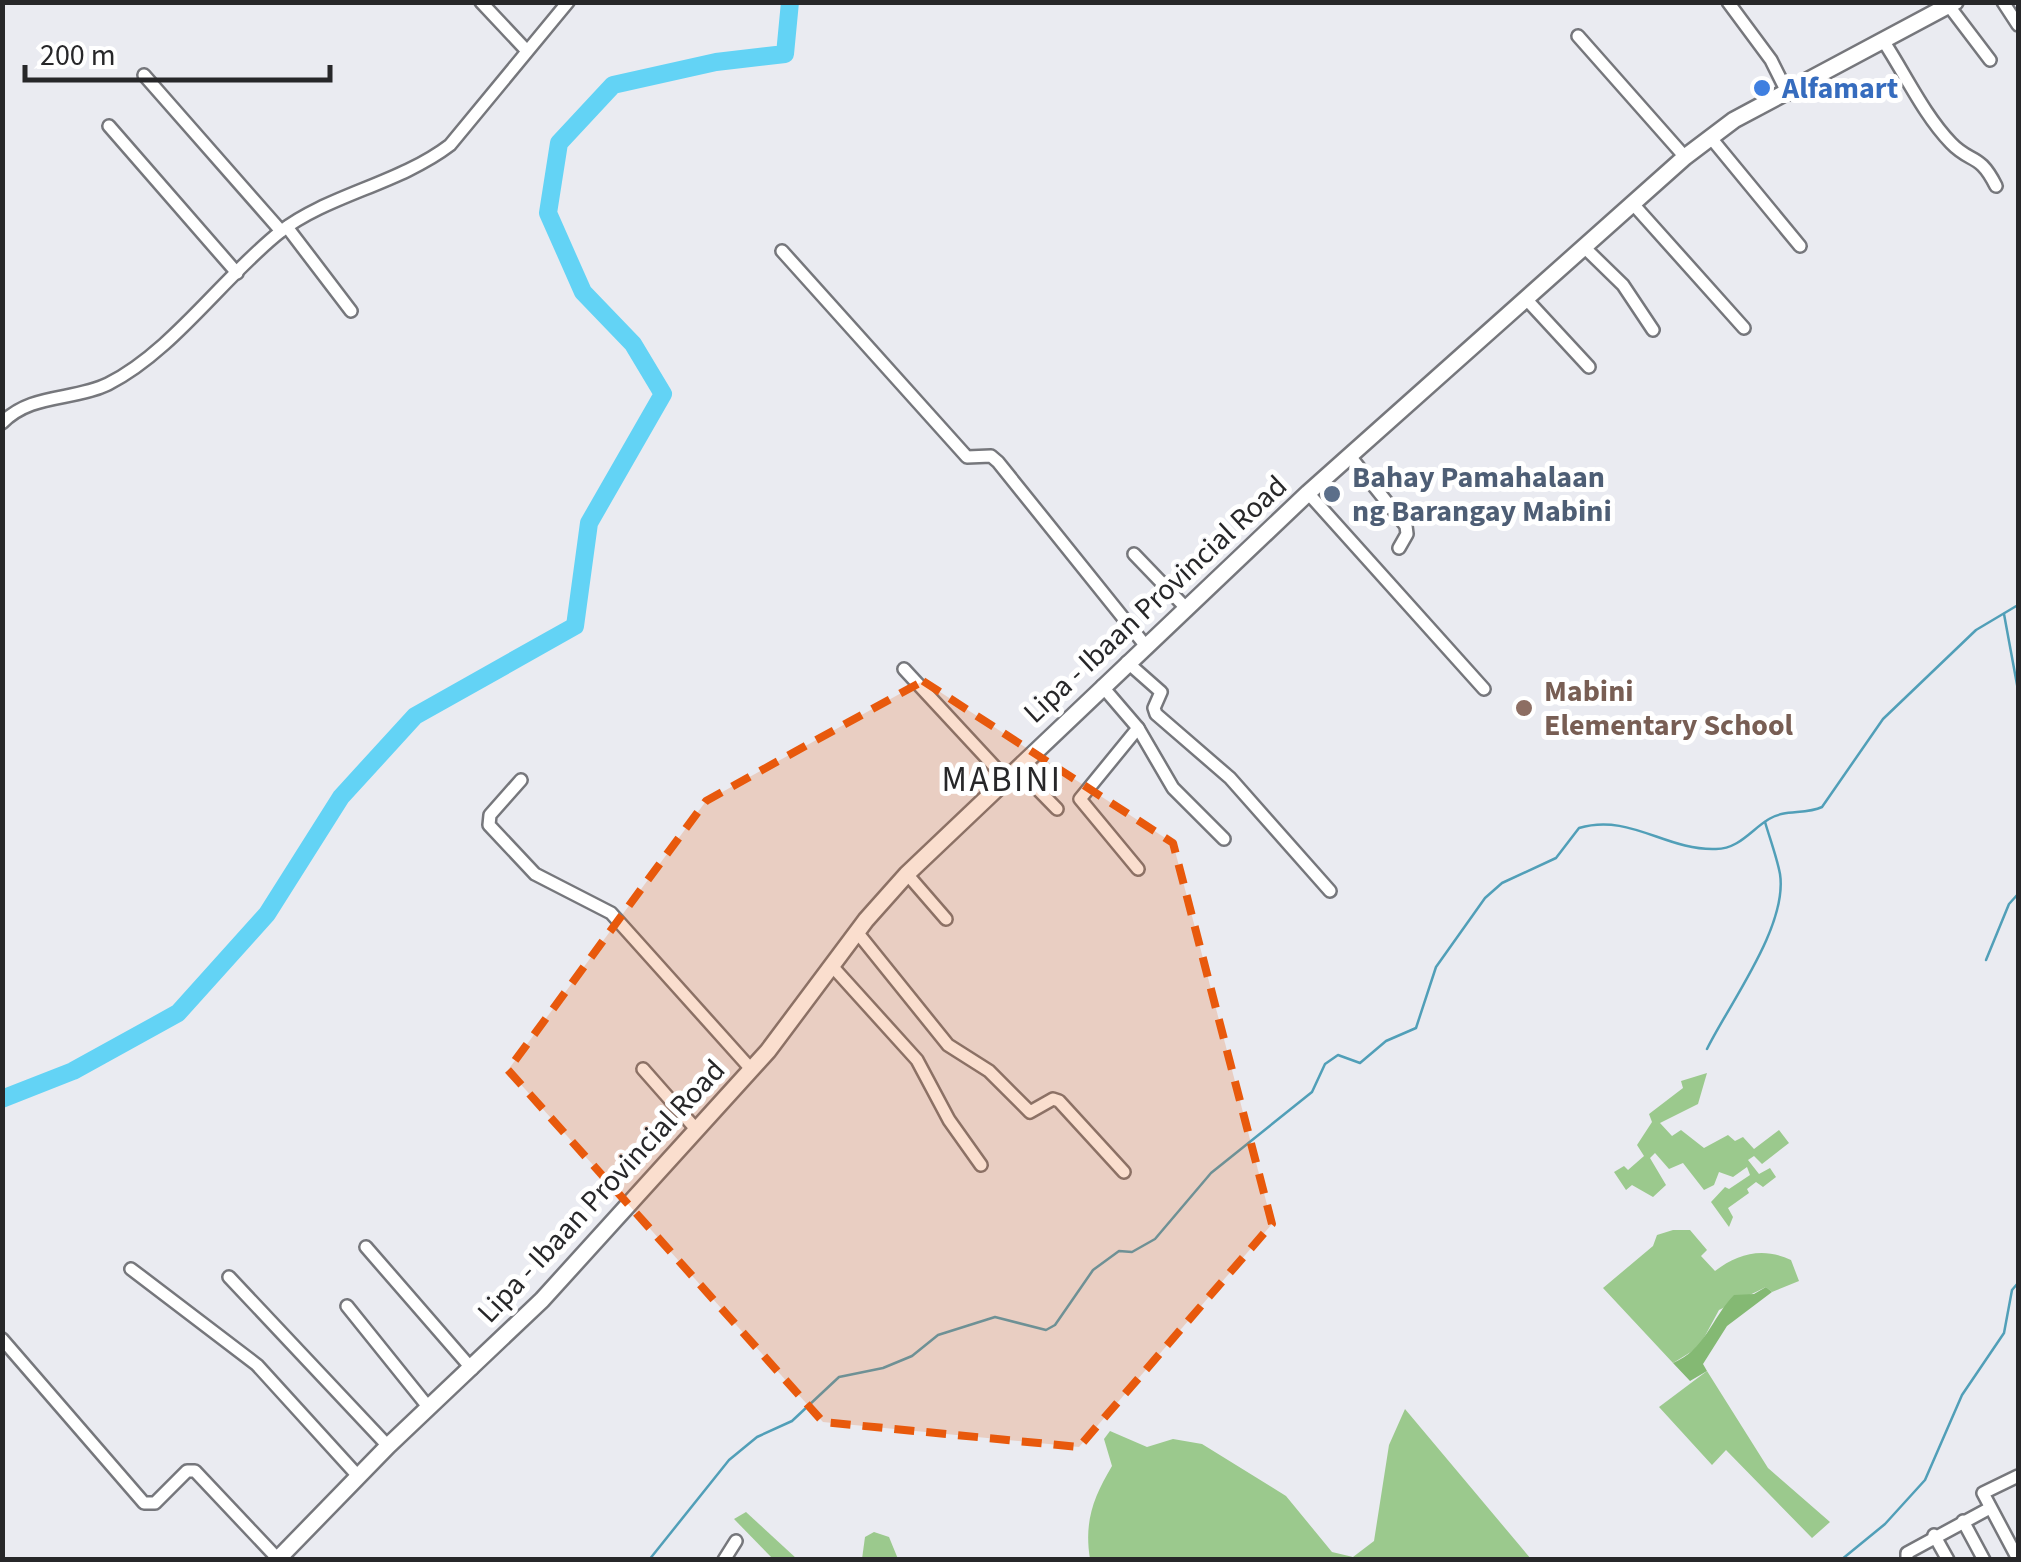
<svg xmlns="http://www.w3.org/2000/svg" width="2021" height="1562" font-family="'Source Sans 3',sans-serif">
<style>
.green{fill:#9bc98d}
.forest{fill:#84b973}
.lines{fill:none;stroke-linecap:round;stroke-linejoin:round}
.stream{stroke:#519fb8;stroke-width:2.5}
.river{stroke:#63d3f5;stroke-width:18}
.minor-casing{stroke:#76777c;stroke-width:16}
.major-casing{stroke:#76777c;stroke-width:20}
.minor{stroke:#fff;stroke-width:11}
.major{stroke:#fff;stroke-width:15}
.marked{fill:#e8590c;fill-opacity:0.2;stroke:#e8590c;stroke-width:8;stroke-dasharray:20 12;stroke-linejoin:round}
.shop-dot{fill:#3f7fe0;stroke:#fff;stroke-width:4}
.service-dot{fill:#5c6f8a;stroke:#fff;stroke-width:4}
.education-dot{fill:#8d6e63;stroke:#fff;stroke-width:4}
.labels{text-anchor:middle;stroke-width:10;stroke-linejoin:round;paint-order:stroke}
.shop-label{font-size:30px;font-weight:bold;fill:#366cbe;stroke:#fff;text-anchor:start}
.service-label{font-size:30px;font-weight:bold;fill:#4e5e75;stroke:#fff;text-anchor:start}
.street-label{font-size:30px;fill:#272729;stroke:#fff}
.education-label{font-size:30px;font-weight:bold;fill:#785e54;stroke:#fff;text-anchor:start}
.quarter-label{font-size:35px;letter-spacing:2.5px;fill:#272729;stroke:#fff}
</style>
<rect width="100%" height="100%" fill="#eaebf1"/>
<g class="green">
<path d="M1707,1073L1698,1104L1660,1123L1672,1136L1681,1130L1704,1148L1728,1135L1735,1141L1743,1137L1754,1149L1779,1130L1789,1143L1762,1164L1754,1156L1748,1160L1759,1174L1770,1168L1776,1177L1763,1187L1756,1182L1747,1189L1749,1193L1728,1208L1733,1217L1729,1227L1711,1202L1725,1187L1729,1189L1750,1175L1747,1167L1733,1177L1719,1172L1714,1185L1704,1190L1683,1163L1669,1169L1655,1153L1650,1158L1666,1185L1653,1197L1632,1185L1626,1190L1614,1172L1624,1166L1628,1170L1644,1156L1637,1145L1652,1122L1649,1114L1683,1088L1681,1081Z"/>
<path d="M1673,1230H1690L1707,1250L1701,1256L1715,1271C1739,1253 1763,1247 1791,1260L1799,1281L1772,1292L1766,1287L1719,1310L1699,1347L1673,1363L1603,1288L1653,1246L1657,1235Z"/>
<path d="M1707,1371L1768,1468L1830,1522L1812,1538L1726,1450L1712,1465L1659,1407Z"/>
<path d="M1405,1409L1531,1559H1090C1084,1522 1093,1498 1112,1466L1104,1439L1110,1431L1147,1447L1173,1439L1202,1444L1286,1496L1332,1552L1353,1557L1374,1541L1389,1445Z"/>
<path d="M746,1512L797,1559H773L734,1519Z"/>
<path d="M874,1532L889,1537L898,1559H862L865,1537Z"/>
</g>
<path class="forest" d="M1766,1287L1772,1292L1727,1326L1703,1364L1707,1371L1690,1381L1673,1363C1705,1350 1711,1319 1734,1295L1754,1294Z"/>
<g class="lines">
<g class="stream">
<path d="M2004,614L2018,690"/>
<path d="M1986,960L2009,904L2018,894"/>
<path d="M1707,1049C1729,1004 1788,926 1780,874C1777,858 1770,839 1765,822"/>
<path d="M649,1560L729,1460L757,1437L792,1421L839,1377L883,1368L912,1356L938,1335L995,1317L1046,1330L1055,1325L1093,1270L1119,1251L1132,1252L1155,1239L1211,1173L1312,1092L1325,1064L1338,1055L1360,1063L1386,1041L1416,1028L1436,967L1485,898L1502,883L1556,858L1579,828C1630,813 1666,851 1716,849C1739,849 1752,829 1769,819C1785,809 1805,815 1822,807L1883,719L1976,630L2018,605"/>
<path d="M1841,1560L1885,1524L1925,1480L1962,1395L2004,1333L2012,1290L2018,1283"/>
</g>
<path class="river" d="M2,1099L73,1071L178,1013L267,914L341,797L415,716L575,626L589,523L663,394L633,344L583,292L548,213L559,143L613,85L716,62L785,54L790,2"/>
<g class="minor-casing">
<g id="minor">
<path d="M481,2L527,51"/>
<path d="M1728,2L1771,60L1788,94"/>
<path d="M2003,2L2018,25"/>
<path d="M1949,6L1990,60"/>
<path d="M1578,36L1685,157"/>
<path d="M1884,42C1905,74 1924,115 1951,143C1971,164 1979,152 1996,186"/>
<path d="M144,75L281,231"/>
<path d="M109,126L237,273"/>
<path d="M1711,138L1800,246"/>
<path d="M1633,204L1744,328"/>
<path d="M287,227L351,311"/>
<path d="M1584,247L1623,285L1653,330"/>
<path d="M782,251L967,457L991,456L998,462L1145,645"/>
<path d="M1527,300L1589,367"/>
<path d="M2,423C31,393 73,401 108,384C172,352 224,276 280,232C327,195 399,184 450,145L568,2"/>
<path d="M1349,455L1406,526L1407,534L1399,548"/>
<path d="M1308,493L1484,689"/>
<path d="M1134,554L1185,607"/>
<path d="M1127,662L1161,692L1154,708L1156,714L1230,778L1330,891"/>
<path d="M904,669L1006,779"/>
<path d="M1102,686L1138,728L1080,799L1138,869"/>
<path d="M1138,728L1173,788L1224,839"/>
<path d="M1017,768L1057,809"/>
<path d="M521,780L490,815L489,825L535,874L611,913L751,1069"/>
<path d="M907,874L946,919"/>
<path d="M857,932L948,1045L989,1071L1030,1112L1053,1099L1059,1101L1124,1172"/>
<path d="M832,966L917,1060L949,1120L981,1165"/>
<path d="M643,1069L695,1128"/>
<path d="M366,1247L472,1369"/>
<path d="M131,1269L257,1365L358,1476"/>
<path d="M229,1277L388,1446"/>
<path d="M347,1306L429,1408"/>
<path d="M2,1339L144,1503H155L187,1471H195L278,1559"/>
<path d="M2018,1476L1983,1493L2018,1559"/>
<path d="M1963,1521L1984,1560"/>
<path d="M1934,1535L1948,1560"/>
<path d="M724,1560L736,1541"/>
<path d="M1907,1560V1553L1990,1508"/>
</g>
</g>
<g class="major-casing">
<path id="major" d="M277,1560L388,1446L542,1300L768,1051L866,920L907,874L1308,493L1685,157L1734,120L1955,2"/>
</g>
<use href="#minor" class="minor"/>
<use href="#major" class="major"/>
</g>
<path class="marked" d="M923,681L1173,843L1272,1224L1079,1447L823,1422L508,1070L706,801Z"/>
<circle class="shop-dot" cx="1762" cy="88" r="10"/>
<circle class="service-dot" cx="1332" cy="494" r="10"/>
<circle class="education-dot" cx="1524" cy="708" r="10"/>
<g class="labels">
<g class="shop-label">
<text x="1782" y="98">Alfamart</text>
</g>
<g class="service-label">
<text x="1352" y="487">Bahay Pamahalaan<tspan x="1352" dy="34">ng Barangay Mabini</tspan></text>
</g>
<g class="street-label">
<text transform="translate(1155 599) rotate(-43)" y="10">Lipa - Ibaan Provincial Road</text>
<text transform="translate(601 1191) rotate(-47)" y="10">Lipa - Ibaan Provincial Road</text>
</g>
<g class="education-label">
<text x="1544" y="701">Mabini<tspan x="1544" dy="34">Elementary School</tspan></text>
</g>
<g class="quarter-label">
<text x="1002" y="791">MABINI</text>
</g>
</g>
<rect width="2021" height="1562" fill="none" stroke="#272729" stroke-width="10"/>
<path d="M25 65v15h305v-15" fill="none" stroke="#272729" stroke-width="5"/>
<text x="40" y="65" font-size="30" fill="#272729" stroke="#ffffff" stroke-width="8" paint-order="stroke">200 m</text>
</svg>
